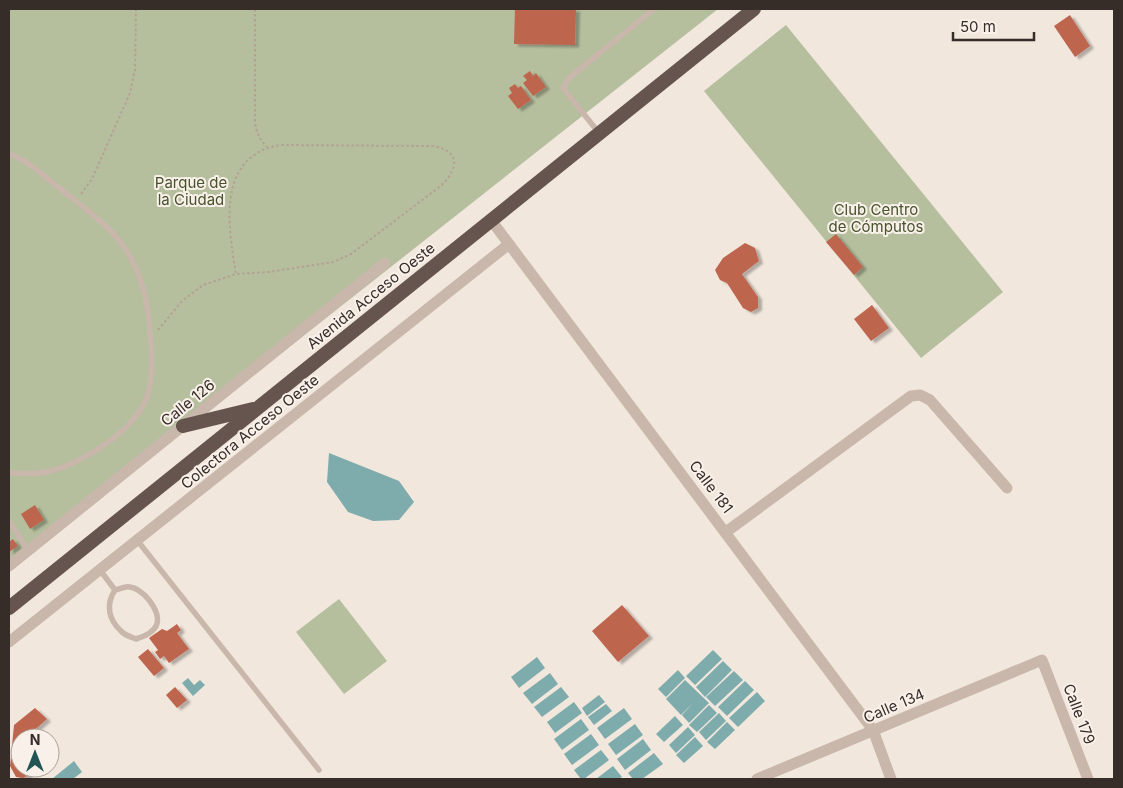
<svg xmlns="http://www.w3.org/2000/svg" width="1123" height="788" font-family="Inter,sans-serif">
<style>
.green{fill:#b5bf9e}
.water{fill:#7eacac}
.building{fill:#be654e;filter:url(#shadow)}
.lines{fill:none;stroke-linecap:round;stroke-linejoin:round}
.path{stroke:#b4a194;stroke-width:2;stroke-dasharray:2.5 2.5;stroke-linecap:butt}
.service{stroke:#c8b7aa;stroke-width:5.5}
.minor{stroke:#c8b7aa;stroke-width:11}
.trunk{stroke:#66554e;stroke-width:14}
.labels{text-anchor:middle;stroke-width:4;stroke-linejoin:round;paint-order:stroke}
.park-label{font-size:15px;fill:#47532e;stroke:#f9f1e9}
.street-label{font-size:15px;fill:#362d29;stroke:#f9f1e9}
</style>
<defs>
<filter id="shadow"><feDropShadow dx="4" dy="2.5" stdDeviation="1" flood-color="#0004"/></filter>
</defs>
<rect width="100%" height="100%" fill="#f1e7dd"/>
<g class="green">
<path d="M9,9H718L9,568Z"/>
<path d="M786,25L1003,292L921,358L704,91Z"/>
<path d="M339,599L387,661L344,694L296,632Z"/>
</g>
<g class="water">
<path d="M329,453L399,481L414,502L399,520L373,521L348,512L327,482Z"/>
<path d="M713,650L722,659L695,685L686,676Z"/>
<path d="M537,657L545,668L519,688L511,677Z"/>
<path d="M723,661L732,670L705,697L696,687Z"/>
<path d="M678,670L685,678L666,697L658,689Z"/>
<path d="M734,671L743,680L715,706L706,697Z"/>
<path d="M550,673L558,684L532,704L523,693Z"/>
<path d="M188,678L194,685L200,680L205,685L193,696L182,683Z"/>
<path d="M685,680L709,703L689,723L682,715L694,702L681,715L666,699Z"/>
<path d="M745,681L754,690L727,716L718,707Z"/>
<path d="M561,687L569,697L542,717L534,707Z"/>
<path d="M757,692L765,701L738,727L729,718Z"/>
<path d="M599,695L605,702L587,716L582,708Z"/>
<path d="M574,702L582,713L555,733L547,722Z"/>
<path d="M606,704L612,711L594,725L588,717Z"/>
<path d="M709,705L717,713L697,732L689,725Z"/>
<path d="M624,708L632,719L605,739L597,728Z"/>
<path d="M719,713L726,721L706,740L699,732Z"/>
<path d="M675,716L683,725L664,742L656,734Z"/>
<path d="M581,719L589,730L562,750L554,739Z"/>
<path d="M727,722L735,730L715,749L707,742Z"/>
<path d="M635,724L643,735L616,755L608,744Z"/>
<path d="M688,727L695,735L676,753L669,745Z"/>
<path d="M591,734L599,745L572,765L564,754Z"/>
<path d="M695,737L703,746L684,763L676,755Z"/>
<path d="M643,739L651,750L625,770L617,759Z"/>
<path d="M601,750L609,760L584,779H581L574,770Z"/>
<path d="M654,753L663,764L642,779H633L628,773Z"/>
<path d="M74,761L82,772L73,779H52Z"/>
<path d="M613,766L622,777L618,779H596Z"/>
</g>
<g class="building">
<path d="M515,9H576L575,45L514,44Z"/>
<path d="M1070,15L1090,46L1075,57L1054,26Z"/>
<path d="M530,71L533,76L536,73L546,87L533,96L523,83L527,80L523,76Z"/>
<path d="M515,84L518,88L521,86L531,100L518,109L508,96L512,93L509,88Z"/>
<path d="M836,234L863,267L854,275L826,242Z"/>
<path d="M745,243L755,248L759,261L742,274L758,297V308L751,312L743,308L727,283L720,280L715,270L723,258Z"/>
<path d="M872,305L889,328L871,341L854,319Z"/>
<path d="M35,505L44,520L30,529L21,514Z"/>
<path d="M13,539L18,546L9,552V542Z"/>
<path d="M622,605L649,636L618,662L592,631Z"/>
<path d="M177,624L181,630L177,633L189,649L169,663L164,656L160,659L155,652L158,650L149,638L162,629L167,631Z"/>
<path d="M148,649L164,668L154,676L138,657Z"/>
<path d="M175,687L187,700L177,708L166,695Z"/>
<path d="M35,708L47,719L29,735V738H20V768H27L29,775L23,778L16,777L10,766L14,725Z"/>
</g>
<g class="lines">
<g class="path">
<path d="M255,9V121C256,132 259,139 267,147"/>
<path d="M81,194L92,179L130,93L135,70L136,9"/>
<path d="M158,330L182,301L203,285L236,274L269,272L333,262L351,254L442,185C458,168 461,152 434,146L280,145C216,156 228,227 236,274"/>
</g>
<g class="service">
<path d="M599,133L563,88L569,78L654,9"/>
<path d="M9,154C29,160 45,178 62,190C84,208 113,228 128,253C143,278 148,304 150,332C152,353 154,377 147,397C135,430 83,463 50,471C37,475 22,473 9,473"/>
<path d="M9,521L28,550"/>
<path d="M137,540L319,770"/>
<path d="M100,570L115,590C105,605 109,620 121,631C124,635 131,637 136,639C159,632 164,620 149,600C144,594 138,588 130,587C125,586 120,589 115,590"/>
</g>
<g class="minor">
<path d="M491,220L873,730L891,779"/>
<path d="M726,532L911,396L920,395L930,400L1007,488"/>
<path d="M9,566L385,263"/>
<path d="M9,642L509,244"/>
<path d="M757,779L1042,660L1088,779"/>
</g>
<g class="trunk">
<path d="M183,426L253,409"/>
<path d="M9,608L754,9"/>
</g>
</g>
<g class="labels">
<g class="park-label">
<text x="191" y="188">Parque de<tspan x="191" dy="17">la Ciudad</tspan></text>
<text x="876" y="215">Club Centro<tspan x="876" dy="17">de Cómputos</tspan></text>
</g>
<g class="street-label">
<text transform="translate(371 296) rotate(-39)" y="5">Avenida Acceso Oeste</text>
<text transform="translate(188 403) rotate(-39)" y="5">Calle 126</text>
<text transform="translate(250 432) rotate(-39)" y="5">Colectora Acceso Oeste</text>
<text transform="translate(711 487) rotate(53)" y="5">Calle 181</text>
<text transform="translate(894 706) rotate(-23)" y="5">Calle 134</text>
<text transform="translate(1079 714) rotate(69)" y="5">Calle 179</text>
</g>
</g>
<rect width="1123" height="788" fill="none" stroke="#362d29" stroke-width="20"/>
<g transform="translate(35 753)"><circle r="24" fill="#f9f1e9" stroke="#aba39c"/>
<path d="M0-4L9 19L0 12L-9 19Z" fill="#215455"/>
<text y="-8" font-size="14" font-weight="bold" text-anchor="middle" fill="#362d29">N</text>
</g>
<path d="M953 32v8h81v-8" fill="none" stroke="#362d29" stroke-width="2.5"/>
<text x="960" y="32" font-size="15" fill="#362d29" stroke="#f9f1e9" stroke-width="4" paint-order="stroke">50 m</text>
</svg>
